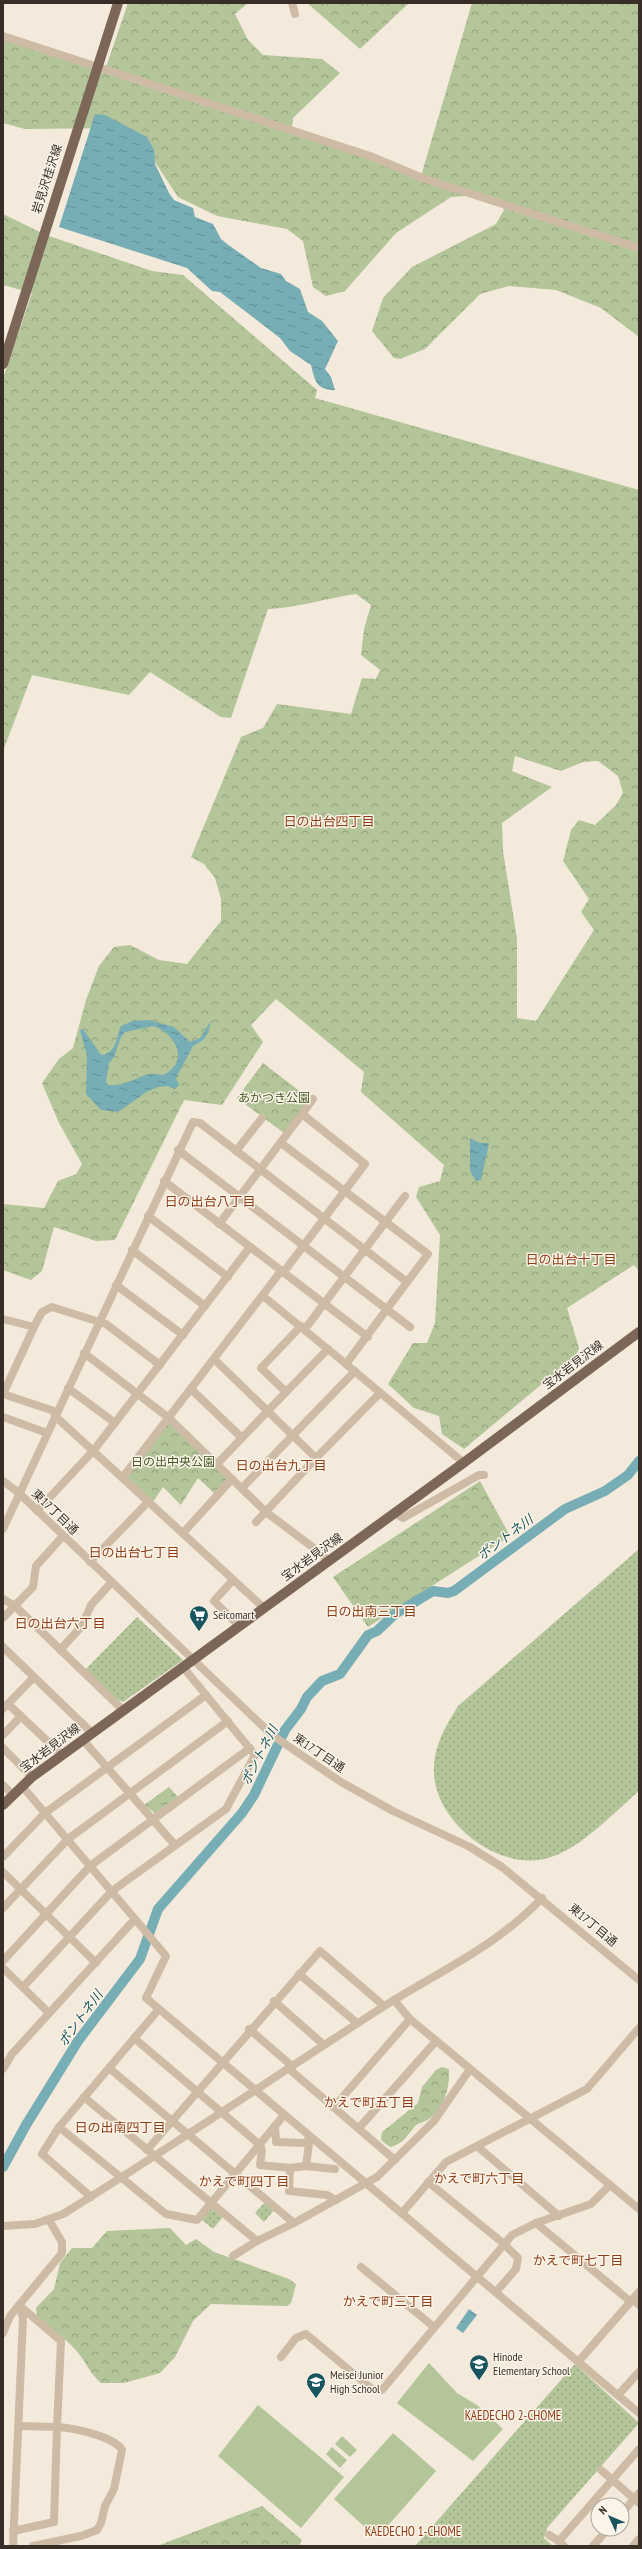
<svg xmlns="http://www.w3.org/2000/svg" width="642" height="2549" font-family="'PT Sans Narrow','Noto Sans JP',sans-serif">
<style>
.grass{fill:url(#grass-dots)}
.forest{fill:url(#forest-crowns);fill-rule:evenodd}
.garden{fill:#b3c599}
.water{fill:url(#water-ripples);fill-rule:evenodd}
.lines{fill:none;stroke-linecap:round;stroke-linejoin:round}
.river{stroke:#77adb4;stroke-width:10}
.minor{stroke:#cdbba6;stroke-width:8}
.major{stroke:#7c6657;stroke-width:10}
.labels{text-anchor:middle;stroke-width:3;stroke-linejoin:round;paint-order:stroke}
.street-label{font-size:12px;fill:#392e27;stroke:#fbf4e8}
.park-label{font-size:12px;fill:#445929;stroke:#fbf4e8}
.poi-label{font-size:12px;fill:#392e27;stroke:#fbf4e8;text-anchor:start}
.neighbourhood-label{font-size:13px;fill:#8f3d19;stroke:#fbf4e8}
.water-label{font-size:13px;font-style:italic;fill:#19555e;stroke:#fbf4e8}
</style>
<defs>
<pattern id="grass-dots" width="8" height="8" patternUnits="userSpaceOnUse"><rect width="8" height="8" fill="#b3c599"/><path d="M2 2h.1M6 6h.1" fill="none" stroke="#93a07d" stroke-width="1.8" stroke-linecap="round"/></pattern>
<pattern id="forest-crowns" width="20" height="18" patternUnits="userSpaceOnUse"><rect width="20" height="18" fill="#b3c599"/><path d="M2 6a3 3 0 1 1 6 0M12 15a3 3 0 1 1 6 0" fill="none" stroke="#93a07d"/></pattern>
<pattern id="water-ripples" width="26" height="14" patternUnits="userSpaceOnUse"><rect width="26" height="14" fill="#77adb4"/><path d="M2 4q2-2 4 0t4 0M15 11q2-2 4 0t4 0" fill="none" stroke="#638d92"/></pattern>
</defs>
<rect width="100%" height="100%" fill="#f4eadb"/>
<g class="grass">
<path d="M639,1549V1791C612,1814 578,1852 544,1859C494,1870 431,1818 434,1767C435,1743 446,1726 458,1706Z"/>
<path d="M137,1617L183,1660L123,1702L114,1698L85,1670Z"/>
<path d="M265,2202L274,2210L264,2222L255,2213Z"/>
<path d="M211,2208L223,2217L213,2229L201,2219Z"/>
<path d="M575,2364L639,2423L547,2528L544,2538L553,2546H415Z"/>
</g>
<g class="forest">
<path d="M128,3H248L235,14L248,40L263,55L322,59L340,73L293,118L292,127L421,176L472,3H639V337L601,308L556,290L509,286L480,294L425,349L400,359L394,358L372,331L383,298L412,267L496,224L504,210L502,206L482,195L451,197L396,233L345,291L326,296L313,287L303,241L287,229L217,216L178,197L145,147L116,128L25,129L3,123V36L104,73Z"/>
<path d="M307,3H409L360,49Z"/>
<path d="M3,214L46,235L152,271L183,275L317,390L315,398L639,490V1271L634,1265L567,1308L579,1348L575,1362L549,1378L464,1449L442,1434L439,1416L414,1408L388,1384L413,1343H427L435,1323L440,1235L416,1197L419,1187L440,1181L444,1165L361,1092L364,1072L276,999L251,1025L263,1042L222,1105L184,1100L115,1240L96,1241L54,1227L42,1271L31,1280L3,1270V1204L44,1208L58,1181L76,1174L82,1164L59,1123L42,1083L59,1059L73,1048L86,1000L99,966L114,947L130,945L159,960L187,964L221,921V899L215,878L204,864L191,857L241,737L263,728L277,704L351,714L362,678L376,679L380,670L361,655L364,629L371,605L356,594C326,598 298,608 268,609L231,718L221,717L150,672L129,695L32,675L3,751V378L32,293L3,285ZM515,756L561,771L583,762L598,761L618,776L623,793L616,805L595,825L579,820L571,830L563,861L589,899L581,912L594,930L536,1021L517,1018V939L503,851L502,823L552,787L512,771Z"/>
<path d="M263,1063L310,1099L284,1133L237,1098Z"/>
<path d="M169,1420L229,1479L215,1494L198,1478L181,1505L163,1487L153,1502L126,1477Z"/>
<path d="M480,1481L510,1536L368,1627L333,1577Z"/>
<path d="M169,1787L178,1797L155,1813L144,1805Z"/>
<path d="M442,2067L449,2069C450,2089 444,2107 429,2119C425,2122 418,2123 415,2126C407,2136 403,2144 390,2147L381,2140L382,2132L418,2103L422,2087L436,2070Z"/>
<path d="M170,2228L186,2245L196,2239L214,2252L289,2279L296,2284L291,2303L287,2306L211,2304L193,2321L175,2357L160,2373L124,2383H101C92,2375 88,2367 82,2358C70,2341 52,2329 37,2317L36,2308L54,2289L60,2263L72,2248H92L107,2231Z"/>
<path d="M262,2506L302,2540L299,2546H157Z"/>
</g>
<g class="garden">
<path d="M429,2363L457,2393L477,2405L503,2429L473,2461L397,2403Z"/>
<path d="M258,2405L344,2477L301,2528L218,2456Z"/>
<path d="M393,2433L436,2471L377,2538L334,2499Z"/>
<path d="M342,2436L357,2450L350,2457L335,2444Z"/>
<path d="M332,2447L347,2460L340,2468L326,2454Z"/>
</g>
<g class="water">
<path d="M95,114L105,115L147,137L154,150L155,164L169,193L174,200L193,208L195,217L213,224L221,239L227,244L261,268L281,274L286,281L300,289L308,312L322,321L338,341L325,369L331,377L335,390C317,390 315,382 311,365L290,351L280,338L220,292L212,291L187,268L59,227Z"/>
<path d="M149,1020L174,1027L190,1042L200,1038L211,1021L208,1033L203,1040L193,1046L176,1078L179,1085L175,1089L167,1086L158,1087L148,1091L118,1112L101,1110L86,1094L87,1056L80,1030L83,1029L101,1055C116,1054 116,1038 121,1026L133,1021ZM154,1026C173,1033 190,1058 167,1073C161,1077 155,1073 149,1074C136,1078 121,1087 108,1085L106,1082L109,1063L114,1057L121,1037L125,1032Z"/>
<path d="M470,1138L480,1143H489L481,1180L476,1181L470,1171Z"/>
<path d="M469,2309L477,2315L463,2333L456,2328Z"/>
</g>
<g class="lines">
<path class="river" d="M3,2167L26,2125L78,2041L140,1959L158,1909L242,1813L254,1795L285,1730L301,1709L307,1697L322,1681L340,1674L368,1635L377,1631L395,1614L433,1591L448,1593L454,1591L565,1509L605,1491L628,1475L639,1461"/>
<g class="minor">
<path d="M292,3L295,14"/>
<path d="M3,36L370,156L425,179L639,248"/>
<path d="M281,1143L428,1254L346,1364L464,1463"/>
<path d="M178,1150L410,1327"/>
<path d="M236,1151L262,1118"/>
<path d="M164,1181L368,1337"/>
<path d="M148,1216L228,1277"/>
<path d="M219,1224L302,1114"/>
<path d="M132,1250L205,1306"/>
<path d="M283,1273L365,1164L302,1114L313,1099"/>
<path d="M116,1285L183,1335"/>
<path d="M263,1296L346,1364"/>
<path d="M3,1319L34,1327L42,1312L52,1307L106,1324L160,1365"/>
<path d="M305,1329L405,1196"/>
<path d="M84,1353L169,1418L266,1512L323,1555L327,1561"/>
<path d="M214,1359L316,1458L256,1522"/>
<path d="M68,1388L115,1423"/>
<path d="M191,1389L242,1438"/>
<path d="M286,1392L328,1349"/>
<path d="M3,1394L34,1327"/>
<path d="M3,1394L57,1412"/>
<path d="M55,1416L264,1608"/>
<path d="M3,1417L47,1433"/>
<path d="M316,1458L380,1393"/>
<path d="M217,1464L286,1392L261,1368L301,1326"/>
<path d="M123,1477L281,1271"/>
<path d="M3,1481L19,1493L272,1735L341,1782L393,1811L470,1847L502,1867L639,1980"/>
<path d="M242,1488L355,1371"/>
<path d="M37,1511L94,1450L250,1247"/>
<path d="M395,1513L403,1518L479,1475H484"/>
<path d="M3,1529L193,1122L200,1123L407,1282"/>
<path d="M183,1533L232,1479"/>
<path d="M90,1562L149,1501"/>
<path d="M233,1580L214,1601L239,1626"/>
<path d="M3,1599L15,1606L123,1710"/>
<path d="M3,1618L33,1587L36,1566L63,1536"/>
<path d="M3,1647L92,1733"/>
<path d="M60,1650L82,1626L91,1605L111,1583"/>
<path d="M8,1704L62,1755"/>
<path d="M3,1709L34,1677"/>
<path d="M3,1735L21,1716"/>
<path d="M83,1740L175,1845"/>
<path d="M3,1748L32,1777"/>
<path d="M3,1785L13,1795"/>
<path d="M3,1857L45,1813L206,1695"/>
<path d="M3,1872L96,1963"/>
<path d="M3,1908L68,1839L228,1721"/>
<path d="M135,1919L166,1956L146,1998L639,2413"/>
<path d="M3,1961L90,1866L250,1748"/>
<path d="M3,1968L49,2013"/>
<path d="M299,1974L357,2023"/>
<path d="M23,1987L112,1891L226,1809L255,1755L183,1667"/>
<path d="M394,2000L410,2019L639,2209"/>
<path d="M274,2001L324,2045"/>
<path d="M249,2029L292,2066"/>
<path d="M134,2038L260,2145L262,2150L260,2165L290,2168L289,2191L327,2195L336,2200"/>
<path d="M288,2068L395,2160"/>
<path d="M3,2069L12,2054L135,1919L22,1786"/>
<path d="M84,2097L257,2241L294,2223L109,2068"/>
<path d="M334,2107L410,2019"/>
<path d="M275,2126L276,2142L305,2143L308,2140"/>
<path d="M59,2127L166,2214L197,2220L284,2115"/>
<path d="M359,2128L436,2041"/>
<path d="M305,2143L309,2144L306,2166L335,2169"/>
<path d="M478,2147L559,2216"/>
<path d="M147,2150L320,1951L384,2006"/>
<path d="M290,2168L306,2166"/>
<path d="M428,2182L503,2243L518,2258L516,2269L496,2292"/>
<path d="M91,2197L42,2154L59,2127L159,2009"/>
<path d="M402,2213L446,2162L587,2089L639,2028"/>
<path d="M294,2223L377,2177L434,2121L470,2069"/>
<path d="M536,2223L631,2302"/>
<path d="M3,2226L35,2224L63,2214C168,2149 271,2079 375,2012C433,1974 494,1949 542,1898"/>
<path d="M233,2256L257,2241"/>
<path d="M361,2267L434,2327"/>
<path d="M633,2299L639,2305"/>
<path d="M19,2305L61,2341L57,2427C73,2428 114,2436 122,2450L114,2489L105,2506L101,2523L97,2530L81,2536L33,2546"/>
<path d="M3,2333L10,2316L62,2253V2242L49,2220"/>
<path d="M281,2357L296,2338L306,2334L372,2389L382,2390L512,2235L536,2223L591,2204L610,2185"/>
<path d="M578,2362L639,2292"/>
<path d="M618,2395L639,2372"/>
<path d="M601,2470L639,2503"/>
<path d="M622,2513L639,2493"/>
<path d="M13,2531L54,2522L57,2427L19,2426"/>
<path d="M549,2535L559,2541"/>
<path d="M13,2546L23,2318L19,2306"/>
<path d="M564,2546L559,2541L639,2449"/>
<path d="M593,2546L608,2529"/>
<path d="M633,2546L639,2539"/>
</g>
<g class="major">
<path d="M3,364L118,3"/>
<path d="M3,1805L32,1777L462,1464L639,1332"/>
</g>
</g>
<defs>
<g id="supermarket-pin" transform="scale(1)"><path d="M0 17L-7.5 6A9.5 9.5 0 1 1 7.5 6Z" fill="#19555e" stroke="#fbf4e8"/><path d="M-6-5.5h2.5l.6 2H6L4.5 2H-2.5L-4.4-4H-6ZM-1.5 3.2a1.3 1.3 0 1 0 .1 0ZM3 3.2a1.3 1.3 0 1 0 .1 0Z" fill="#fff"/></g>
<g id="school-pin" transform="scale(1)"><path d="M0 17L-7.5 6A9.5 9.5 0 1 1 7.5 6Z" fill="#19555e" stroke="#fbf4e8"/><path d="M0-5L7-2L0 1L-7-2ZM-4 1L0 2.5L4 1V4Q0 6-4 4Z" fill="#fff"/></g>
</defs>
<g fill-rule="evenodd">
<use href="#supermarket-pin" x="199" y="1615"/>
<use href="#school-pin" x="479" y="2364"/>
<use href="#school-pin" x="316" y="2382"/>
</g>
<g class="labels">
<g class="street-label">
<text transform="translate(47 179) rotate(-72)" y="4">岩見沢桂沢線</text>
<text transform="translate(573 1365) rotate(-37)" y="4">宝水岩見沢線</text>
<text transform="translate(55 1512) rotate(44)" y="4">東17丁目通</text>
<text transform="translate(312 1557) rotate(-36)" y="4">宝水岩見沢線</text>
<text transform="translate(50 1748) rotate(-37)" y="4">宝水岩見沢線</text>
<text transform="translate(319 1753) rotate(34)" y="4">東17丁目通</text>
<text transform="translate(593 1925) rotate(40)" y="4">東17丁目通</text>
</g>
<g class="park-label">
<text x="274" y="1102">あかつき公園</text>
<text x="173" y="1466">日の出中央公園</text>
</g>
<g class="poi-label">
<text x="213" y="1619">Seicomart</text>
<text x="493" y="2361">Hinode<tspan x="493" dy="14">Elementary School</tspan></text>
<text x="330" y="2379">Meisei Junior<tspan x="330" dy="14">High School</tspan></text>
</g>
<g class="neighbourhood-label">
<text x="329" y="826">日の出台四丁目</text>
<text x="210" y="1206">日の出台八丁目</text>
<text x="571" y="1264">日の出台十丁目</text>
<text x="281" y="1470">日の出台九丁目</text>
<text x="134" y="1557">日の出台七丁目</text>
<text x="371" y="1616">日の出南三丁目</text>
<text x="60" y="1628">日の出台六丁目</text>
<text x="369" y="2107">かえで町五丁目</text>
<text x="120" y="2132">日の出南四丁目</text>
<text x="479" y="2183">かえで町六丁目</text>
<text x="244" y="2186">かえで町四丁目</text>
<text x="578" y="2265">かえで町七丁目</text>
<text x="388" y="2306">かえで町三丁目</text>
<text x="513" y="2420">KAEDECHO 2-CHOME</text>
<text x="413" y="2536">KAEDECHO 1-CHOME</text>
</g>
<g class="water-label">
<text transform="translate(505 1537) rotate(-37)" y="5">ポントネ川</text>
<text transform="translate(259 1755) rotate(-63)" y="5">ポントネ川</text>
<text transform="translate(80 2018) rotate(-54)" y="5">ポントネ川</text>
</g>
</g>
<rect width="642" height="2549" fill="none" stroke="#392e27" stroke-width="8"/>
<g transform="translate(610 2517) rotate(314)"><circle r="19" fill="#fbf4e8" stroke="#ada59b"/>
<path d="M0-3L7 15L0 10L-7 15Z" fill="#19555e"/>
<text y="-6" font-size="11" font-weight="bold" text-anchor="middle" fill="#392e27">N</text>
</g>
</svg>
